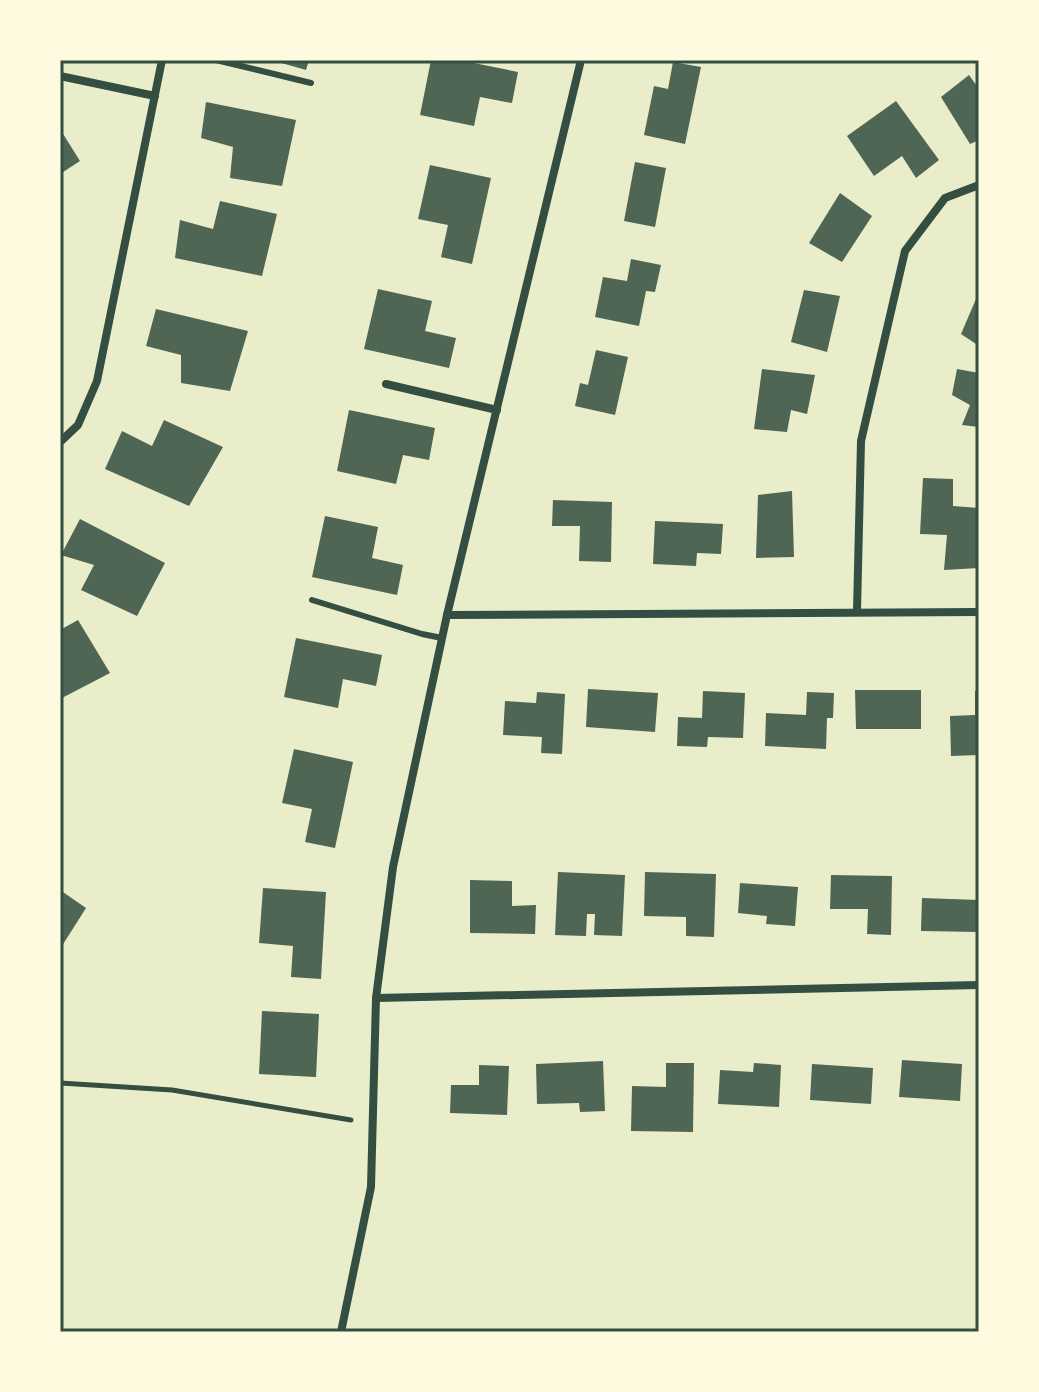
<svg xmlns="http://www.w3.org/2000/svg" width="1039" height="1392" font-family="'Source Serif 4',serif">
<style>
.building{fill:#4f6655}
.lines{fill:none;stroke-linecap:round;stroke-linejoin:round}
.path{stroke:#344e41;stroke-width:5}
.service{stroke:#344e41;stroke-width:6}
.minor{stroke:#344e41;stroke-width:8}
.neatline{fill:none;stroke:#344e41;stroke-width:3}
</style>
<rect width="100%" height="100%" fill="#e9edc9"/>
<g class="building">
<path d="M271,60H309L306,70Z"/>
<path d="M431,60H459L518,72L512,103L480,97L474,126L420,115Z"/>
<path d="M673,62L701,67L685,144L644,135L654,86L668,89Z"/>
<path d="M969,75L979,89V140L970,144L941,97Z"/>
<path d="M896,101L939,160L916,178L902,156L874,176L847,136Z"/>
<path d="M206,102L296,120L282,186L230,178L233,147L201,138Z"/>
<path d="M60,129L80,161L60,174Z"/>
<path d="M635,162L666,168L655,227L624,221Z"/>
<path d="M430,165L491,178L472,264L441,257L448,225L418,219Z"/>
<path d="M840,193L872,216L842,262L809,243Z"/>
<path d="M220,201L277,214L262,276L175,258L180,220L213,229Z"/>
<path d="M631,259L661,265L655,292L646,291L639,326L595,317L603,277L627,281Z"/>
<path d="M378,289L432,301L425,331L456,338L449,368L364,349Z"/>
<path d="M804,290L840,296L827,352L791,342Z"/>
<path d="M979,292V346L961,334Z"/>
<path d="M156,309L248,331L230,391L181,383V355L146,346Z"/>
<path d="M596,350L628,357L615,415L575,406L580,383L588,385Z"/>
<path d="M762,369L815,375L807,414L791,410L787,432L754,429Z"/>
<path d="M957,369L979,373V427L962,425L970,405L952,395Z"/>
<path d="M349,410L435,428L429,460L403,455L396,484L337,471Z"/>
<path d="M164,420L223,447L189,506L105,469L122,431L152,446Z"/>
<path d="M923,478L953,479V506L979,508V568L944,570L947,535L920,534Z"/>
<path d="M792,491L794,557L756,558L758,495Z"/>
<path d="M553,500L612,502L611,562L579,561L580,526H552Z"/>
<path d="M325,516L378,527L372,558L403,565L397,595L312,577Z"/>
<path d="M80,519L165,563L137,616L81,590L94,565L61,555Z"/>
<path d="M655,521L723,524L721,554L697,553L696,566L653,564Z"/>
<path d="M78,620L110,673L60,699V630Z"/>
<path d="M296,638L382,655L376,686L343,679L338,708L284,697Z"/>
<path d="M588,689L658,693L655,732L586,727Z"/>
<path d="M855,690H921V729H856Z"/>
<path d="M703,691L745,693L743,738L708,737L707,747L677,746L678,717L702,718Z"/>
<path d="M975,691H979V755L951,756L950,716L975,715Z"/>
<path d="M537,692L565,694L562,754L541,753L542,737L503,735L505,701L536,703Z"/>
<path d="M807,692L834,693L833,718H827L826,749L765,746L766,713L806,715Z"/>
<path d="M294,749L353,762L335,848L305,842L312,809L282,803Z"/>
<path d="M558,872L625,875L622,936L594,935L595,914H587L586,936L555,935Z"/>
<path d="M645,872L716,874L714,937L686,936V917L644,916Z"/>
<path d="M831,875L892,876L891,935L867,934L868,909H830Z"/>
<path d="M470,880L512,881V906L536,905L535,934L470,933Z"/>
<path d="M740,883L798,887L795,926L766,924L767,916L738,913Z"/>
<path d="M263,888L326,892L321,979L291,977L293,946L259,943Z"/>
<path d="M60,890L86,908L60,949Z"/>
<path d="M922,898L979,900V932L921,931Z"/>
<path d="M262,1011L319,1014L316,1077L259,1074Z"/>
<path d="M902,1060L962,1064L960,1101L899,1097Z"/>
<path d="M603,1061L605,1111L580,1112L579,1103L537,1104L536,1064Z"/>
<path d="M666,1063H694L693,1132L631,1131L632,1086L666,1087Z"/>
<path d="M754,1063L781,1065L779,1107L718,1104L720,1070L753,1072Z"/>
<path d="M812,1064L873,1068L871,1104L810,1100Z"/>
<path d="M479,1065L509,1066L507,1115L450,1113L451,1085H479Z"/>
</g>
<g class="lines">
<path class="path" d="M60,1083L172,1090L351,1120"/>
<g class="service">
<path d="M216,60L311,83"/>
<path d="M312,600L422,634L442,638"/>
</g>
<g class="minor">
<path d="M60,76L155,96"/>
<path d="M386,384L497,410"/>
<path d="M60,442L78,425L97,381L162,60"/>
<path d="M857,611L861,441L905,251L945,198L979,185"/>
<path d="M447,615L979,612"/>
<path d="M376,998L979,985"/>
<path d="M341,1332L371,1187L376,998L393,867L447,615L581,60"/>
</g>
</g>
<rect width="1039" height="1392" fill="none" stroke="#fefae0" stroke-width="124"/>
<rect x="62" y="62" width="915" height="1268" class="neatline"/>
</svg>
